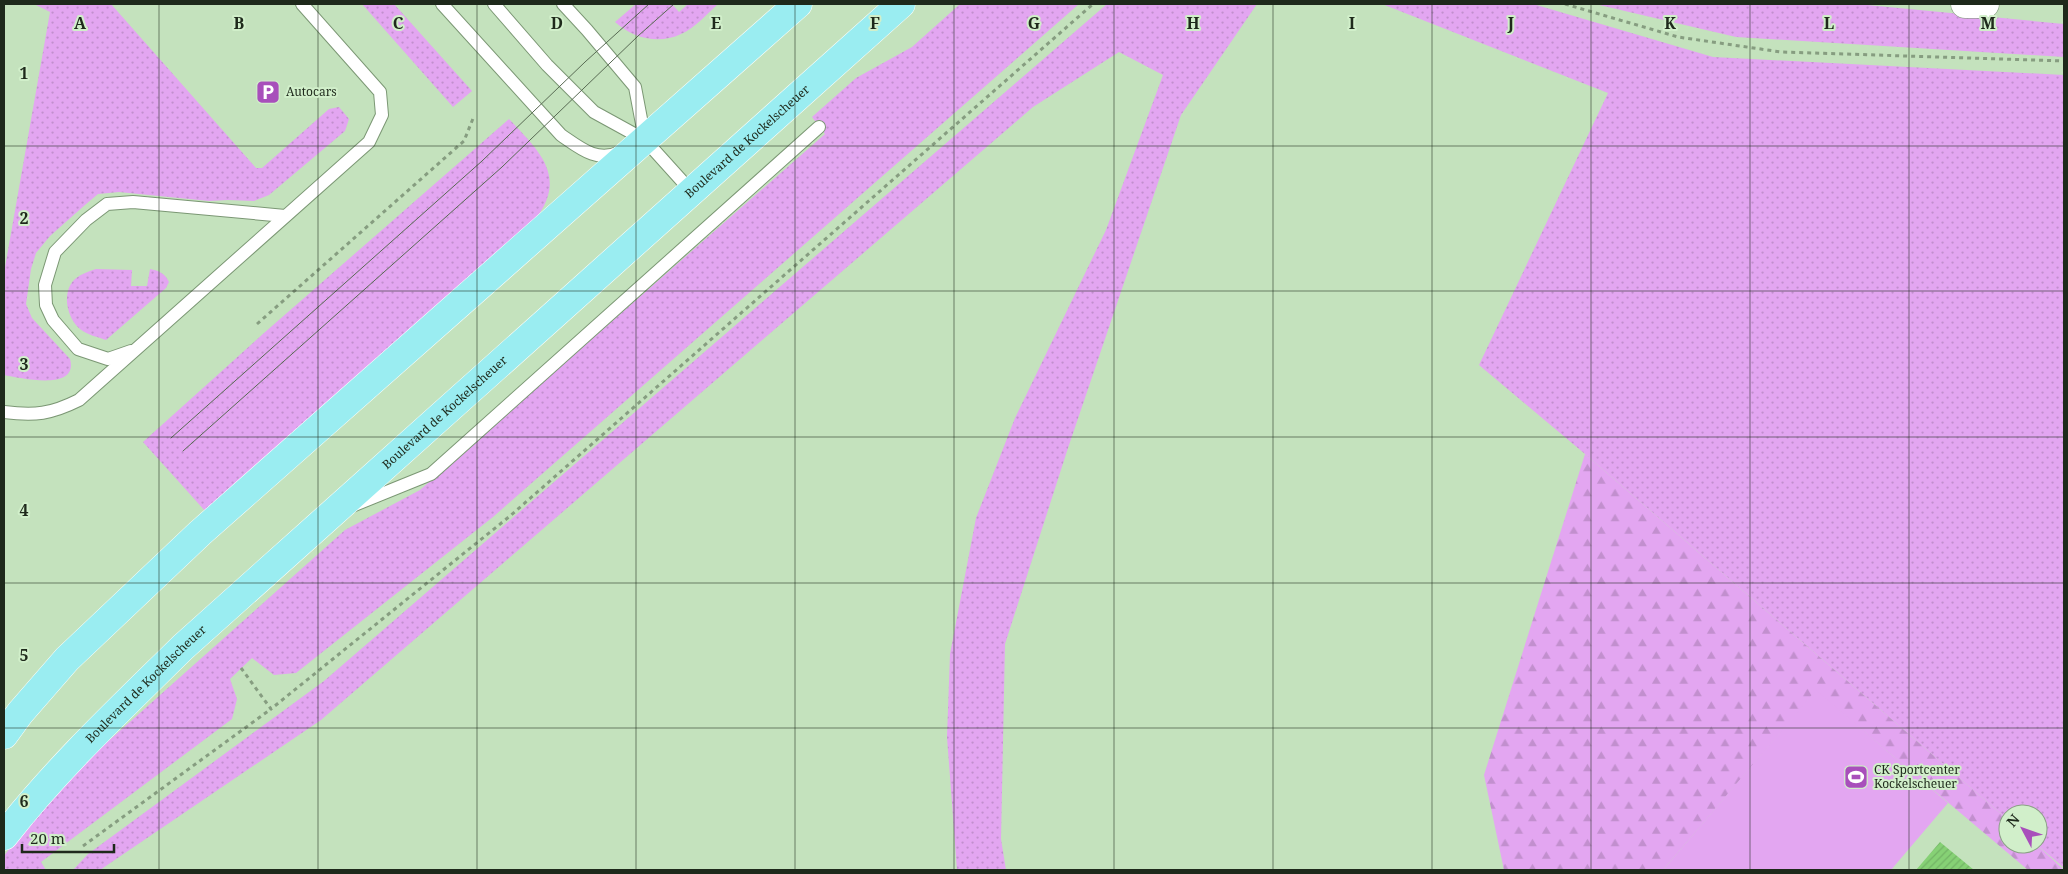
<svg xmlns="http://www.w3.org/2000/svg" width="2068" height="874" font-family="'Noto Serif',serif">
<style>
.grass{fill:url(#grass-dots)}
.forest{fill:url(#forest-firs)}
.pitch{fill:#e3a6f1}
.building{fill:url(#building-hatch)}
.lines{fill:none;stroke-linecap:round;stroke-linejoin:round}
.lane-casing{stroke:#7b9774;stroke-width:14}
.secondary-casing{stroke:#7b9774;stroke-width:29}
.primary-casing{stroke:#fff;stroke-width:29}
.path{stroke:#869d80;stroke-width:3;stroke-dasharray:4 4;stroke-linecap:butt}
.lane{stroke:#fff;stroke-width:12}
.secondary{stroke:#fff;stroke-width:28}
.primary{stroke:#9aedf1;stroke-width:28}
.tram{stroke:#586a53;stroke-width:1}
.grid{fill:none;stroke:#1e291b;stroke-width:1;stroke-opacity:0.55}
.labels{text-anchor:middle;stroke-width:4;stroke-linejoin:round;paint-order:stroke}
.poi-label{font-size:12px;fill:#1e291b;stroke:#d1efca;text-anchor:start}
.street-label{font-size:12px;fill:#1e291b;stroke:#d1efca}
.grid-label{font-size:16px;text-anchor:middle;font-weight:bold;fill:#1e291b;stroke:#d1efca;stroke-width:4;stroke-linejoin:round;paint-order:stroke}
</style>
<defs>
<pattern id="grass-dots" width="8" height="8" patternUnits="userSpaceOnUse" patternTransform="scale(1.25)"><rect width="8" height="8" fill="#e3a6f1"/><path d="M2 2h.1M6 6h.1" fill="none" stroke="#c28fce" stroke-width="1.8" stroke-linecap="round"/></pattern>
<pattern id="forest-firs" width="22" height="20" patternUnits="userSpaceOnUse" patternTransform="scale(1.25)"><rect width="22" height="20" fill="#e3a6f1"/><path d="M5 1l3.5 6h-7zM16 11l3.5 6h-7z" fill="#c28fce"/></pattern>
<pattern id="building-hatch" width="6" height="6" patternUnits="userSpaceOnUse" patternTransform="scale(1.25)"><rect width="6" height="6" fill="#86d175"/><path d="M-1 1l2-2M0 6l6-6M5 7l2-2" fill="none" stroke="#73b365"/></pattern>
</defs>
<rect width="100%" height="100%" fill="#c4e2bd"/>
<g class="grass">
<path d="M34,4H111L256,168H262L329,109L339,107L349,119L345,131L269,195L254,201L228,200L209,201L119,192L98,194L85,205L50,236L36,253L31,269L26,304L32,318L70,359C79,392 21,378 4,375V273L50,12Z"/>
<path d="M362,4H394L472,91L453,107Z"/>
<path d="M636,4H672L679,12L688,4H718C707,14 695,28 681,34C658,45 633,38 615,22Z"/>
<path d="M960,4H1079L493,517L296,673L274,675L252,658L230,679L237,699L232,719L41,862L46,870H4V856L40,808L86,761L345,530L420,490L825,134L812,117L856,78L912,47Z"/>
<path d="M1107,4H1257L1181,115L1068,448L1005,644L1001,839L1006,870H957L947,737L950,654L976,518L1015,418L1106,230L1163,75L1119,52L1033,107L321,720L100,870H73L88,854L324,681Z"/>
<path d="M1382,4H1533L1713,57L2064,75V868L2036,844H2038V814H2008V820L1585,454L1479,365L1608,93Z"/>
<path d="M1595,4H1857L2064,24V57L1736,37Z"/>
<path d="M509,119C539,151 569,177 534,221L206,512L143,442L264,333Z"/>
<path d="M96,269L132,270L131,286H147L150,269C159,271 165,273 169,282L166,288L106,340C98,337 87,335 80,329C67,318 61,292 75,279C81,274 89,271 96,269Z"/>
</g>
<path class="forest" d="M1585,454L2008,820V844H2036L2064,870H2028L1816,691L1663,870H1504L1484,775Z"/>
<path class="pitch" d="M1816,690L1948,803L1891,870H1663Z"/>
<path class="building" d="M1940,842L1974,870H1916Z"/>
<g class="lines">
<g class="lane-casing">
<g id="lane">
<path d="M442,4L561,135C580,148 597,163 620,152"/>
<path d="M494,4L547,65L594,112L645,140L691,191"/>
<path d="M563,4L587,30L635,87L645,140"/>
<path d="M131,351L108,359L78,349L53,320L46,305L45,285L55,252L86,220L107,204L133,202L285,216"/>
<path d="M4,412C35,416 51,414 79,400L369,142L382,115L380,92L302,4"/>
<path d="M352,506L431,474L819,127"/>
</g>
</g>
<g class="secondary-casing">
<path id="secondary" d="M1965,4H1985"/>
</g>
<g class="primary-casing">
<g id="primary">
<path d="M4,735L20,713L67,659L200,533L798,4"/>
<path id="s1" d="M4,836C57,768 121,708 183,647L901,4"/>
</g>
</g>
<g class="path">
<path d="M1565,4L1678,37L1781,52L2064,61"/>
<path d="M257,324L464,141L474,116"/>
<path d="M241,668L271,709L510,516L1093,4"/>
<path d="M83,846L271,709"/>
</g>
<use href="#lane" class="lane"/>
<use href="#secondary" class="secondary"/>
<use href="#primary" class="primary"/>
<g class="tram">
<path d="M171,438L482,161L585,62L649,4"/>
<path d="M183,451L502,167L638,36L674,4"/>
</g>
</g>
<path class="grid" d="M159,4V870M318,4V870M477,4V870M636,4V870M795,4V870M954,4V870M1114,4V870M1273,4V870M1432,4V870M1591,4V870M1750,4V870M1909,4V870M4,146H2064M4,291H2064M4,437H2064M4,583H2064M4,728H2064"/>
<defs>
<g id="parking-square" transform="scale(1.25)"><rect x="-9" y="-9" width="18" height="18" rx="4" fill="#a84fbb" stroke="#d1efca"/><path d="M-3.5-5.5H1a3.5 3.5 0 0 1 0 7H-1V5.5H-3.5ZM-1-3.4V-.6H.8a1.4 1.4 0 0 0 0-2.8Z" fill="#fff"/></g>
<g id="stadium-square" transform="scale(1.25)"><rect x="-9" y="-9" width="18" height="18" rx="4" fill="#a84fbb" stroke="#d1efca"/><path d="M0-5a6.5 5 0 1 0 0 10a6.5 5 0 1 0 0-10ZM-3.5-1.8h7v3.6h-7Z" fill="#fff"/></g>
</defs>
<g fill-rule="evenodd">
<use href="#parking-square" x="268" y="92"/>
<use href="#stadium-square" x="1856" y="777"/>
</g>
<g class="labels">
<g class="poi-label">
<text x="286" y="96">Autocars</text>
<text x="1874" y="774">CK Sportcenter<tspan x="1874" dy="14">Kockelscheuer</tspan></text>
</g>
<g class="street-label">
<text dy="4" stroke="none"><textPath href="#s1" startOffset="1018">Boulevard de Kockelscheuer</textPath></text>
<text dy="4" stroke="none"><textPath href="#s1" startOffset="612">Boulevard de Kockelscheuer</textPath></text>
<text dy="4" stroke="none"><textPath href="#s1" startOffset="208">Boulevard de Kockelscheuer</textPath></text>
</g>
</g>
<g class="grid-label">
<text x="80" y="29">A</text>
<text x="239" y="29">B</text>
<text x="398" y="29">C</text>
<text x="557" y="29">D</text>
<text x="716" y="29">E</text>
<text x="875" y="29">F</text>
<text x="1034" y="29">G</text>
<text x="1193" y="29">H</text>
<text x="1352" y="29">I</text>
<text x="1511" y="29">J</text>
<text x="1670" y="29">K</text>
<text x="1829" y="29">L</text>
<text x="1988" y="29">M</text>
<text x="24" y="79">1</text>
<text x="24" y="224">2</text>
<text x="24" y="370">3</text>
<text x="24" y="516">4</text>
<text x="24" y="661">5</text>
<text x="24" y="807">6</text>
</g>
<rect width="2068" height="874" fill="none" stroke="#1e291b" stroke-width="10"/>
<g transform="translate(2023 829) rotate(311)"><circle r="24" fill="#d1efca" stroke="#89a084"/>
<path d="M0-4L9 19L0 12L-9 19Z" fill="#a84fbb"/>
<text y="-8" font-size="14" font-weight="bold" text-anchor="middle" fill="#1e291b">N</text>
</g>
<path d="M22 844v8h92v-8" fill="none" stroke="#1e291b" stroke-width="2.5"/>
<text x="30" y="844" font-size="15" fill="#1e291b" stroke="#d1efca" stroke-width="4" paint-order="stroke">20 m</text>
</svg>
